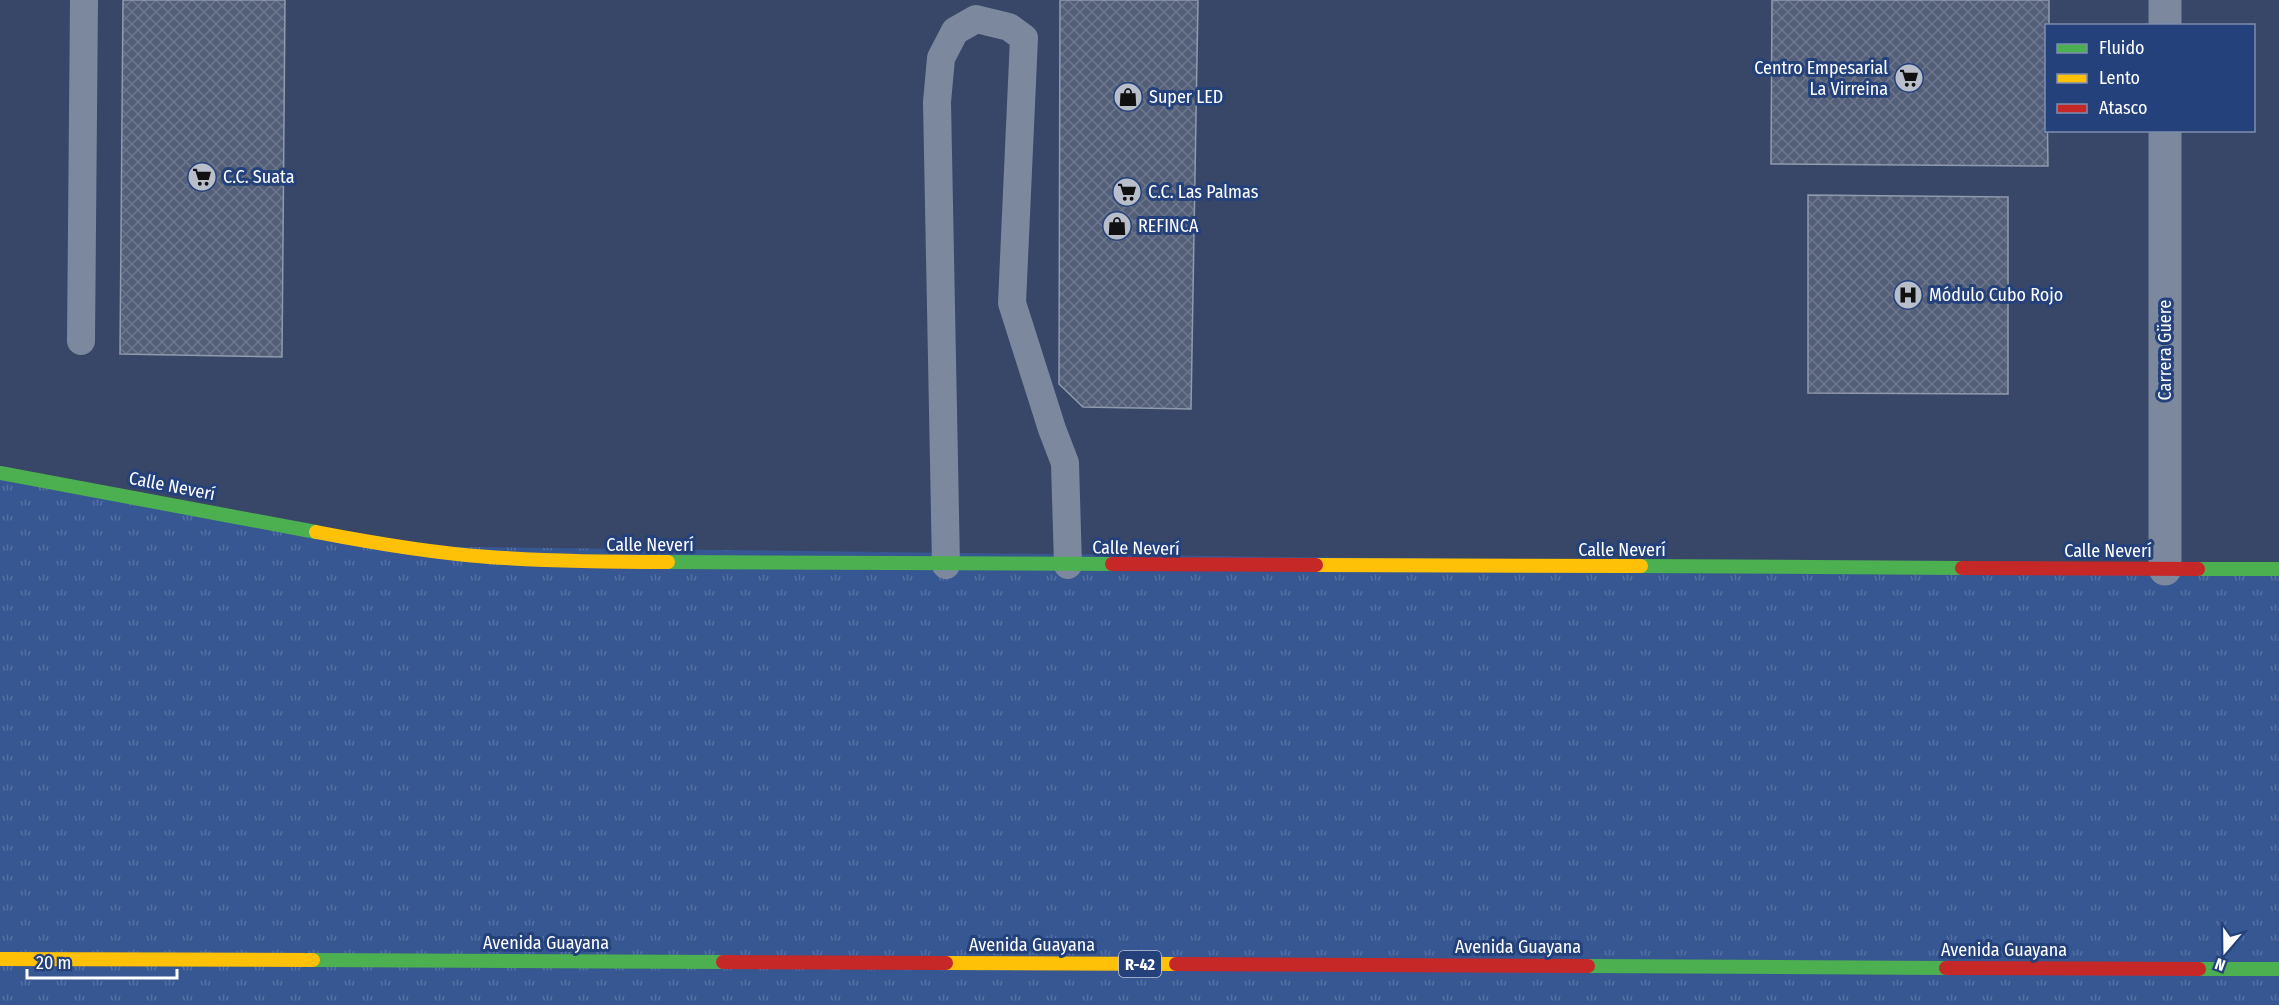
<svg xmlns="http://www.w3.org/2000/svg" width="2279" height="1005" font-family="'Fira Sans Condensed',sans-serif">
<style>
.grass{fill:url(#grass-tufts)}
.building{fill:url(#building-cross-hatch);stroke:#909aad;stroke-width:1.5}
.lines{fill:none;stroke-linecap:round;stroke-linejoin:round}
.lane{stroke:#7c889e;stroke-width:28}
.street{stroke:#7c889e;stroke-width:33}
.fast{stroke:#4caf50;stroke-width:14}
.slow{stroke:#ffc107;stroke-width:14}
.jam{stroke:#c62828;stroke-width:14}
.labels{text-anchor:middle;stroke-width:6;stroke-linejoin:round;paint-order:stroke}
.shield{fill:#24417b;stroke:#bdc6d7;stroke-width:1.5}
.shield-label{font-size:16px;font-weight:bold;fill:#fff}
.poi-label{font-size:18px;fill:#fff;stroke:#24417b;text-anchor:start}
.street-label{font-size:18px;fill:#fff;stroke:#24417b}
</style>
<defs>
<pattern id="grass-tufts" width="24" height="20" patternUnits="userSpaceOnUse" patternTransform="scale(1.5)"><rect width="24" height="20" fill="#375792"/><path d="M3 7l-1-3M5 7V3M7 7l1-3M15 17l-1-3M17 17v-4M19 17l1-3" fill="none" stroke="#5570a2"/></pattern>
<pattern id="building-cross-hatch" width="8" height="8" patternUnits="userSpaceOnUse" patternTransform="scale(1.5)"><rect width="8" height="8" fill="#535f79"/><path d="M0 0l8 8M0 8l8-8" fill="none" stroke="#6d778d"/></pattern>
</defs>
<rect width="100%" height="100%" fill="#384767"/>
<path class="grass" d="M0,473L390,546L2279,569V1005H0Z"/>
<g class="building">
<path d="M123,0H285L282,357L120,354Z"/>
<path d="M1060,0H1198L1191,409L1083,407L1059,384Z"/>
<path d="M1772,0H2049V26H2046L2048,166L1771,164Z"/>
<path d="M1808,195L2008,197V394L1808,393Z"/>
</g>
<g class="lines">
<g class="lane">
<path d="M81,341L84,0"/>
<path d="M946,565L937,102L941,58L955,31L976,19L1009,27L1024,38L1012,303L1052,429L1065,463L1068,565"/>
</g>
<g class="street">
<path d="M2165,26V0"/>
<path d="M2165,569V130"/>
</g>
<g class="fast">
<path d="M0,473L316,532"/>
<path d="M668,562L1112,564"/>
<path d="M1641,566L1962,568"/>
<path d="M2198,569H2279"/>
<path d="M313,960L723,962"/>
<path d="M1588,966L1946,968"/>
<path d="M2199,969H2279"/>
</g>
<g class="slow">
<path d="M316,532C373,543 431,553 489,557C549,561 608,562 668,562"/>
<path d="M1316,565L1641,566"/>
<path d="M0,959L313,960"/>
<path d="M946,963L1176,964"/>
</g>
<g class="jam">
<path d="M1112,564L1316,565"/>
<path d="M1962,568L2198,569"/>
<path d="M723,962L946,963"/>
<path d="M1176,964L1588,966"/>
<path d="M1946,968L2199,969"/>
</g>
</g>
<defs>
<g id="supermarket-disc" transform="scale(1.5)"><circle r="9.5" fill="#b9bfca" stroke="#24417b"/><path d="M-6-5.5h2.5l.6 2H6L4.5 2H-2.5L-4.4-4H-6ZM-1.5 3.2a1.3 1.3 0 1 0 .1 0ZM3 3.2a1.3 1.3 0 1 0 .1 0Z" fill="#111"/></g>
<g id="shop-disc" transform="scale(1.5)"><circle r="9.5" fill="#b9bfca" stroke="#24417b"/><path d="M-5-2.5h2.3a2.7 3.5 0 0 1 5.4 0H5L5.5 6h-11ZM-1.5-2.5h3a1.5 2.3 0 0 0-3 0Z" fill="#111"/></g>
<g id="hospital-disc" transform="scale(1.5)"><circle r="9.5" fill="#b9bfca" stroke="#24417b"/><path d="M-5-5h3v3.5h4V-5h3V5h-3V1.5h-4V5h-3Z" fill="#111"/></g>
</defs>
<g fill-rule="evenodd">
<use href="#supermarket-disc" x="1909" y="78"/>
<use href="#shop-disc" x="1128" y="97"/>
<use href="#supermarket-disc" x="202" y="177"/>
<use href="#supermarket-disc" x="1127" y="192"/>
<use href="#shop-disc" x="1117" y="226"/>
<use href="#hospital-disc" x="1908" y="295"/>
</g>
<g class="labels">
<rect class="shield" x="1119" y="951" width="42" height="26" rx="4.5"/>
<g class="shield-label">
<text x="1140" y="970">R-42</text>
</g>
<g class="poi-label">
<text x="1888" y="74" text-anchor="end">Centro Empesarial<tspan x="1888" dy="21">La Virreina</tspan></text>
<text x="1149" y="103">Super LED</text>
<text x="223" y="183">C.C. Suata</text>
<text x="1148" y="198">C.C. Las Palmas</text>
<text x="1138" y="232">REFINCA</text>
<text x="1929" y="301">Módulo Cubo Rojo</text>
</g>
<g class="street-label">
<text transform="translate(2165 350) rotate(-90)" y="6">Carrera Güere</text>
<text transform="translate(172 486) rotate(11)" y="6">Calle Neverí</text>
<text x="650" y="551">Calle Neverí</text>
<text transform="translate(1136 548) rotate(1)" y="6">Calle Neverí</text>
<text x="1622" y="556">Calle Neverí</text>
<text x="2108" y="557">Calle Neverí</text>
<text x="546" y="949">Avenida Guayana</text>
<text x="1032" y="951">Avenida Guayana</text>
<text x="1518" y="953">Avenida Guayana</text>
<text x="2004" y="956">Avenida Guayana</text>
</g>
</g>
<rect x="2045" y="24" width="210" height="108" fill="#24417b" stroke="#7c8db0" stroke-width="1.5"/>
<rect x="2057" y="44" width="30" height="9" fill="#4caf50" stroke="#7c8db0" stroke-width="1.5"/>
<text x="2099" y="54" font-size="18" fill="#ffffff">Fluido</text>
<rect x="2057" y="74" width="30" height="9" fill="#ffc107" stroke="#7c8db0" stroke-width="1.5"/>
<text x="2099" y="84" font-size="18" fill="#ffffff">Lento</text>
<rect x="2057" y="104" width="30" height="9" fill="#c62828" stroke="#7c8db0" stroke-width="1.5"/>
<text x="2099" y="114" font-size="18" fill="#ffffff">Atasco</text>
<g transform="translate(2225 951) rotate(200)" stroke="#24417b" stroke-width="4.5" paint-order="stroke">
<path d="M0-4.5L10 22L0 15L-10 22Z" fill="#ffffff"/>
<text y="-9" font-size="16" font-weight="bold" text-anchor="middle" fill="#ffffff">N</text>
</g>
<path d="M27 969v9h150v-9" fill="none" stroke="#ffffff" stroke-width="3"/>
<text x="36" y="969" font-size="18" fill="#ffffff" stroke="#24417b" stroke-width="4.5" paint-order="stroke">20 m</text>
</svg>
